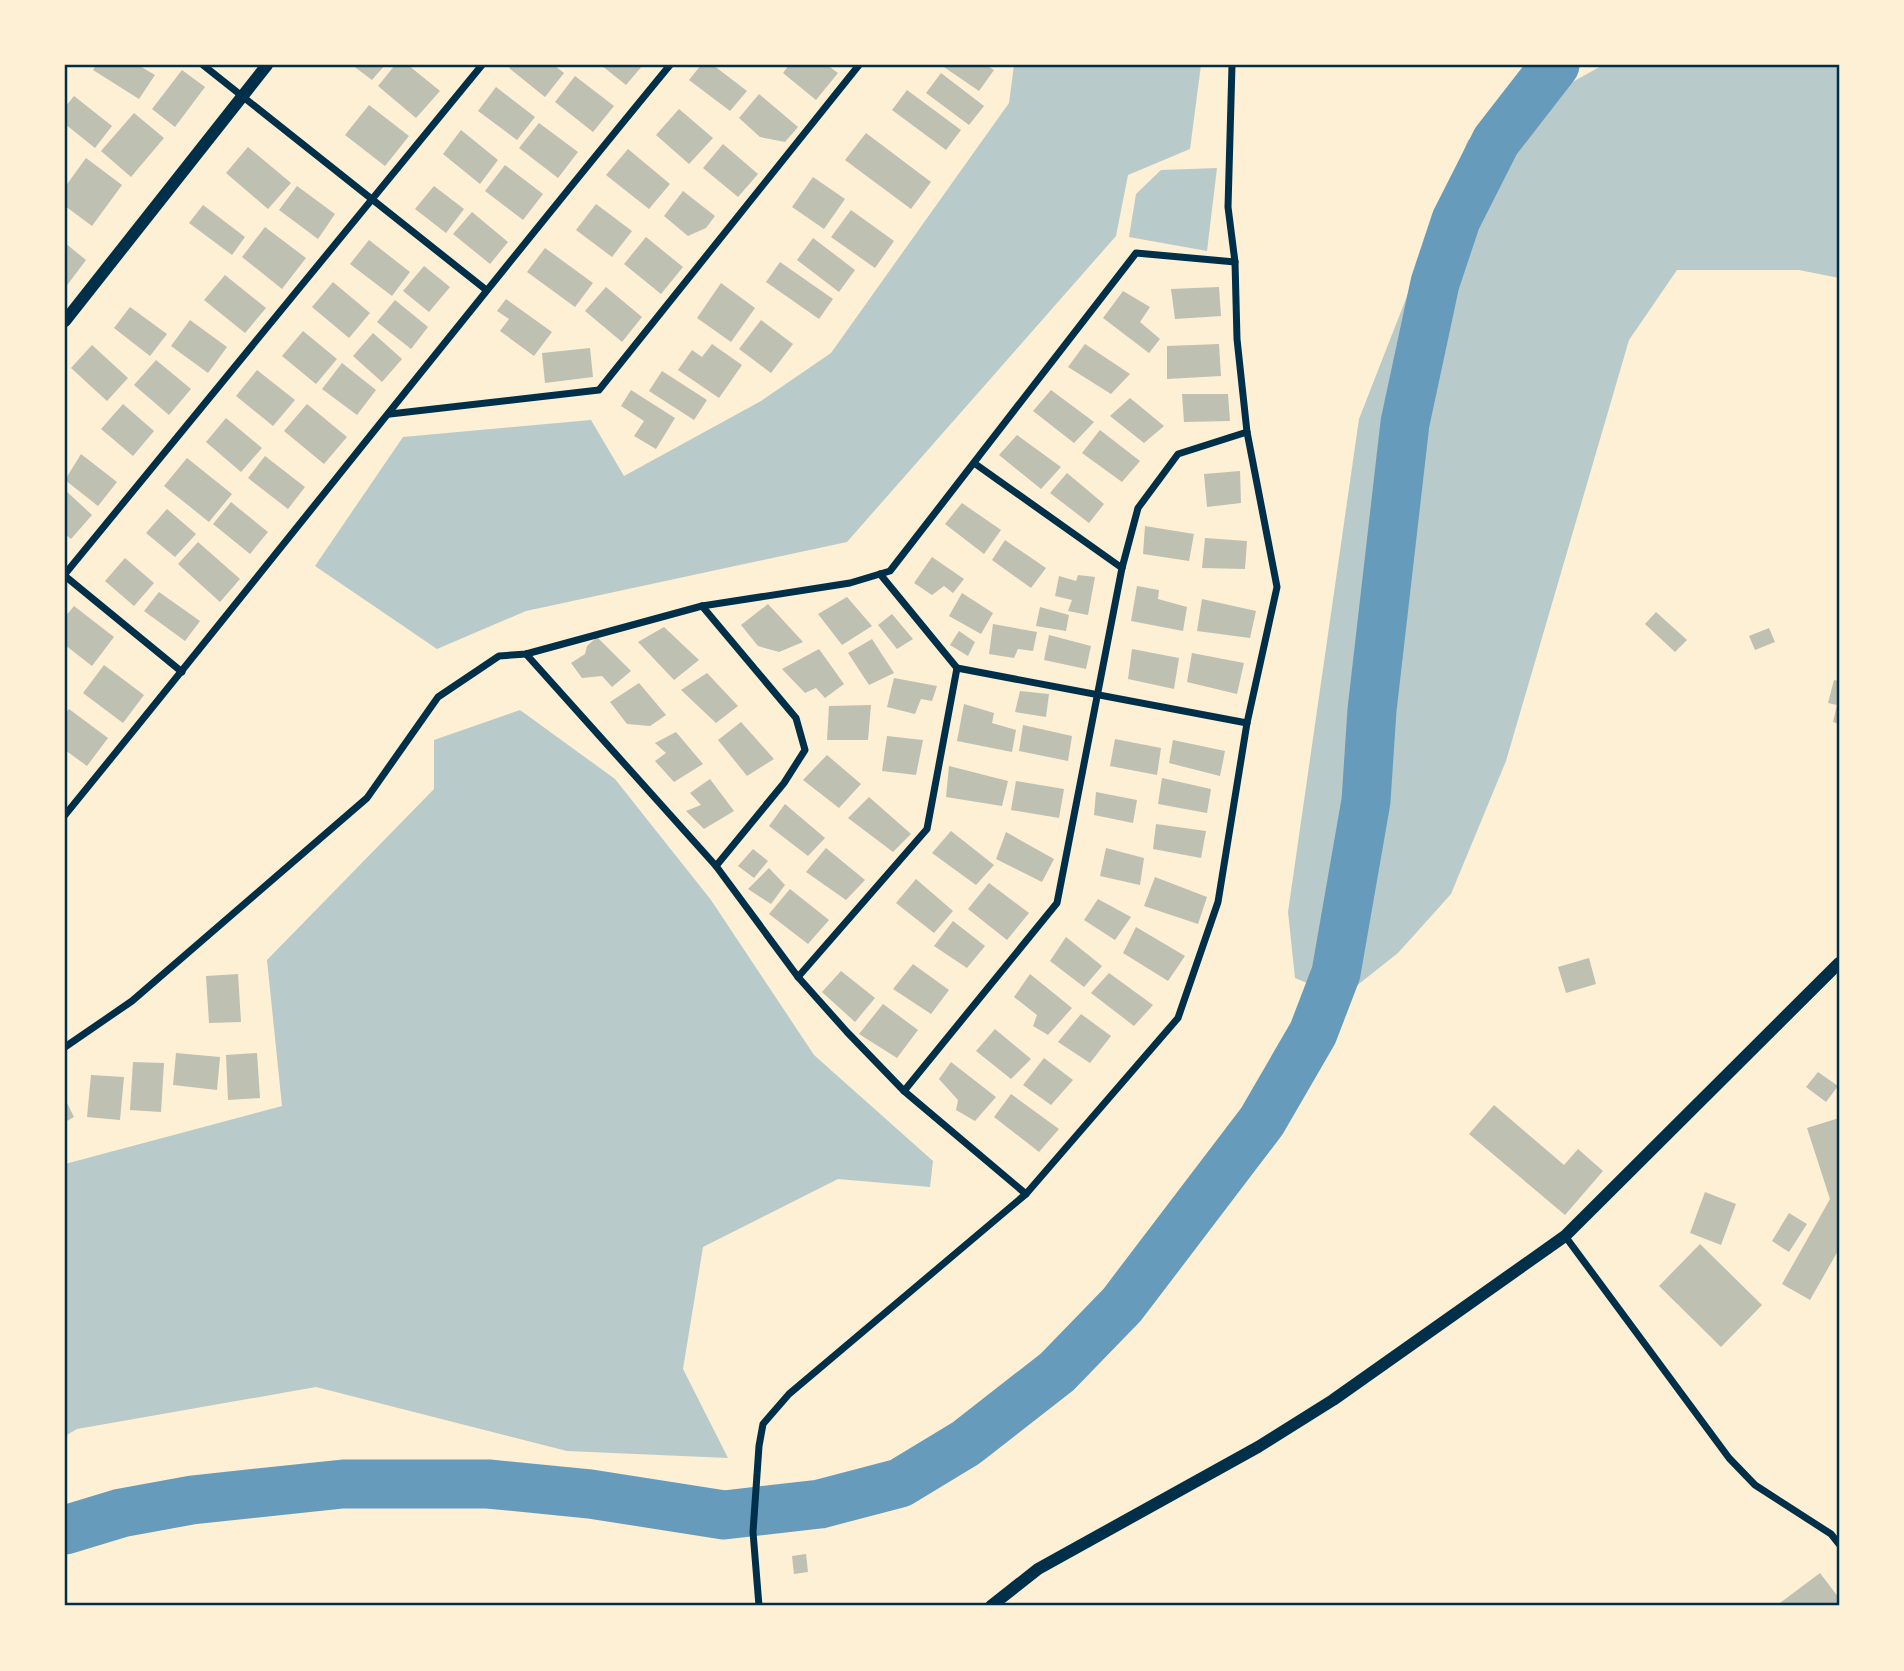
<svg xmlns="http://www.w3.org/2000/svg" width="1904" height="1671" font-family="Helvetica,sans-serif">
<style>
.green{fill:#b9caca}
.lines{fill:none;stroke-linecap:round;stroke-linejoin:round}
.river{stroke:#669bbc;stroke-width:49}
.building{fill:#bec0b2}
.minor{stroke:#003049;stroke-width:7}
.tertiary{stroke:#003049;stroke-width:12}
.neatline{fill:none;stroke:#003049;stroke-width:2.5}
</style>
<rect width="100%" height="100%" fill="#fdf0d5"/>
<g class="green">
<path d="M1014,65H1201L1190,149L1128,175L1116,236L847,542L526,611L437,649L315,566L403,437L591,420L624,476L761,401L831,353L1009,103Z"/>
<path d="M1603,65H1839V278L1799,270H1677L1629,340L1506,761L1451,894L1398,953L1350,991L1331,993L1295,978L1288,912L1359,419L1468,140Z"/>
<path d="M1217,168L1207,251L1129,237L1136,194L1161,170Z"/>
<path d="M520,710L615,779L711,900L814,1055L933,1161L930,1187L838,1179L703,1247L683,1369L728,1458L567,1451L316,1387L77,1429L65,1436V1164L282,1106L267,960L434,789V740Z"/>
</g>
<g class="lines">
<path class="river" d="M65,1530L121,1513L192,1500L343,1484H488L590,1494L724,1515L820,1504L900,1483L966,1443L1057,1372L1122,1305L1262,1121L1313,1033L1336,973L1366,801L1372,710L1405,423L1435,283L1456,220L1496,141L1555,65"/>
</g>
<g class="building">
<path d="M96,65H138L155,75L139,99L93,70Z"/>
<path d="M352,65H385L372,80Z"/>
<path d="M395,65H408L440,91L416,118L378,86Z"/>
<path d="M512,65H554L564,73L545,97L509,68Z"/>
<path d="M601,65H643L626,85Z"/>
<path d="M701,65H713L747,91L730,111L689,80Z"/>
<path d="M789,65H827L838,73L816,100L783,73Z"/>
<path d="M941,65H986L994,70L979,91Z"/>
<path d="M182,70L205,87L175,127L152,109Z"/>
<path d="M941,73L984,106L969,125L926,93Z"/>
<path d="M575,76L614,106L593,132L555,102Z"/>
<path d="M496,87L535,117L517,140L478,111Z"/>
<path d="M907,90L961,130L946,150L892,110Z"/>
<path d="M759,94L798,127L785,142L760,137L739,118Z"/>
<path d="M74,96L112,126L95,148L65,124V107Z"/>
<path d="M369,105L409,136L385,166L345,135Z"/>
<path d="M679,109L713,138L689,164L656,135Z"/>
<path d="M134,113L164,138L131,177L101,151Z"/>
<path d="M539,123L578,152L558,178L519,148Z"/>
<path d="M461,130L498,160L480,184L443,154Z"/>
<path d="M866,133L931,182L911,209L845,160Z"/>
<path d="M723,144L758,174L738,197L703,168Z"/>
<path d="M248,147L291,183L268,209L226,173Z"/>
<path d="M628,149L670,184L649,209L606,175Z"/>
<path d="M86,158L122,185L92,226L65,206V187Z"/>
<path d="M505,165L543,194L523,220L485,191Z"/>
<path d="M813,177L845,199L824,229L792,207Z"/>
<path d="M297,186L335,214L318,239L279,210Z"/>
<path d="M434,186L464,209L446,233L415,209Z"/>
<path d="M683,191L715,216L706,228L688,236L664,216Z"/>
<path d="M596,204L632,231L612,257L576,230Z"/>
<path d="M203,205L245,237L232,255L189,223Z"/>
<path d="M851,210L894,241L875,268L831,237Z"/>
<path d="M472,212L508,242L490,264L453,234Z"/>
<path d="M265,227L306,258L282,289L242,257Z"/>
<path d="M646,237L683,267L661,294L624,264Z"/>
<path d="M813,238L855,270L839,292L797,260Z"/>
<path d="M369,240L410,272L392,296L350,264Z"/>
<path d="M65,243L86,260L65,288Z"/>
<path d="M545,248L593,283L575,307L527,272Z"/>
<path d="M780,262L833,299L819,319L766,282Z"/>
<path d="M424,266L450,287L429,312L403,291Z"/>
<path d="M225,275L266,308L245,333L204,300Z"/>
<path d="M333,282L370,313L349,338L312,307Z"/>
<path d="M721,283L755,308L731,342L697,318Z"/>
<path d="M606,287L642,317L622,342L585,311Z"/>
<path d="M1219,287L1221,316L1175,319L1171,289Z"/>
<path d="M1123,291L1150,307L1140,322L1160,339L1149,353L1103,318Z"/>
<path d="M506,299L552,332L534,356L500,331L509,319L497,311Z"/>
<path d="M395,300L428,327L411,349L377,322Z"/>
<path d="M130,307L167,334L150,356L114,328Z"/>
<path d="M190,320L227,347L208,373L171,346Z"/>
<path d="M761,320L793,344L771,373L739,349Z"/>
<path d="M303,331L337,359L316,384L282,356Z"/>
<path d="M373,333L402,359L382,382L353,356Z"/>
<path d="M712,344L742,365L719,398L678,370L692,350L702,357Z"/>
<path d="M1085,344L1130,374L1111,394L1068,367Z"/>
<path d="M1219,344L1221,376L1167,379V346Z"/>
<path d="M92,345L128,378L107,401L71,368Z"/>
<path d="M590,348L593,377L545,383L542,353Z"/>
<path d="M156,360L191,389L169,415L134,385Z"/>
<path d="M342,363L376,390L357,415L322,389Z"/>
<path d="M257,370L295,400L273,426L236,396Z"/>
<path d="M662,371L707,400L694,420L649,391Z"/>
<path d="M631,390L675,418L656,449L634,436L644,421L621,406Z"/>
<path d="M1051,390L1094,422L1074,443L1033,411Z"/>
<path d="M1182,394H1228L1230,421L1184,422Z"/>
<path d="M1130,398L1164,426L1144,443L1110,416Z"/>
<path d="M123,404L154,431L133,456L101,429Z"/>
<path d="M307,404L347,437L324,464L284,431Z"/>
<path d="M226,418L262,448L241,472L206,442Z"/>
<path d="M1100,430L1140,461L1122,482L1082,453Z"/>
<path d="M1017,435L1061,467L1041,489L999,455Z"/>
<path d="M81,454L117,482L98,506L65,480Z"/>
<path d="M265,456L305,487L288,509L248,478Z"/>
<path d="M187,458L232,494L209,522L164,486Z"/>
<path d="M1240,471L1241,503L1207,507L1204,474Z"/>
<path d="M1067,473L1104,504L1089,523L1050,493Z"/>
<path d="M65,490L92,515L71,539L65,534Z"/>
<path d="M231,502L268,532L250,554L213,524Z"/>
<path d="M962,503L1001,530L984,554L945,524Z"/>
<path d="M167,509L196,534L175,557L146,533Z"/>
<path d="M1145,526L1194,534L1189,561L1143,554Z"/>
<path d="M1205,538L1247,541L1245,569L1202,568Z"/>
<path d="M1005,540L1046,568L1031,588L992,560Z"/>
<path d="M198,542L240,579L220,602L178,564Z"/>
<path d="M932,557L964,579L953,593L944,586L932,595L914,583Z"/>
<path d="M125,558L154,583L134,606L105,581Z"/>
<path d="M1078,575L1095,577L1088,615L1068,611L1072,600L1055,596L1059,576L1076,581Z"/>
<path d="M1137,586L1159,590L1158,599L1187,607L1183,631L1131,621Z"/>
<path d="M159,592L200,621L185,641L144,611Z"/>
<path d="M962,593L993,613L981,634L949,616Z"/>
<path d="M847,597L872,626L842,645L818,614Z"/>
<path d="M1202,599L1256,611L1250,638L1197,631Z"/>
<path d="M768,604L803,642L779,652L758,646L741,625Z"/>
<path d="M74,606L114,637L92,666L65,645V617Z"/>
<path d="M1040,607L1069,615L1066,631L1036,626Z"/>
<path d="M1656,612L1687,640L1675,652L1645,624Z"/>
<path d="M892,614L913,639L897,649L878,625Z"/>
<path d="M993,624L1037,632L1033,651L1018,649L1014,658L989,654Z"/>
<path d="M664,627L699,660L674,680L638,642Z"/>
<path d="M1769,628L1775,642L1755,650L1749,636Z"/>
<path d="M959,631L975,642L968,656L950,645Z"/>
<path d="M1049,635L1091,646L1086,669L1044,660Z"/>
<path d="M597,637L631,671L612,687L602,676L582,678L571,663L585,654L587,646Z"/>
<path d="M872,639L894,673L869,685L848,653Z"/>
<path d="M819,649L844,684L825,698L816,688L805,693L782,669Z"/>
<path d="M1132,649L1179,658L1174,689L1128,679Z"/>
<path d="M1192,653L1244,663L1237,694L1187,682Z"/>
<path d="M104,665L144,695L123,723L83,693Z"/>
<path d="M707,673L738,706L716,723L681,690Z"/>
<path d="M894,678L937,686L932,701L921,699L915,714L887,707Z"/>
<path d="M1834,680L1839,681V724L1833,722L1837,705L1828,703Z"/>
<path d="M639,683L666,715L650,726L627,724L610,702Z"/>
<path d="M1020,691L1049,694L1046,717L1015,712Z"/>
<path d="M964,704L994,713L992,723L1016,730L1012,752L957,741Z"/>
<path d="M871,705L868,740H827L829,706Z"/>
<path d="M69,709L108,738L87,766L65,750V714Z"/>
<path d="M741,722L774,759L747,776L718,740Z"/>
<path d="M1023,725L1072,736L1068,761L1019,751Z"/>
<path d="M676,732L703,764L674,782L655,761L666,753L655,743Z"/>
<path d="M887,736L923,740L916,775L882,771Z"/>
<path d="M1115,739L1161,748L1157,775L1110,766Z"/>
<path d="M1173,740L1225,751L1220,776L1169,763Z"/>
<path d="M827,755L861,784L839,808L803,780Z"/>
<path d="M949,766L1008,781L1002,806L946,797Z"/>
<path d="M1162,778L1211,789L1207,813L1158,804Z"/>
<path d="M710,779L734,811L704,829L686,811L701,805L690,793Z"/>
<path d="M1016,781L1064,789L1059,818L1011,810Z"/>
<path d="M1096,792L1137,800L1133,823L1094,815Z"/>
<path d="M869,797L911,834L893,852L848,818Z"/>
<path d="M785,804L825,838L808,856L769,826Z"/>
<path d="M1156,824L1206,831L1201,858L1153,849Z"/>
<path d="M951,831L994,865L976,885L932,853Z"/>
<path d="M1006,832L1054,859L1042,882L996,859Z"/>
<path d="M826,848L865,880L846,900L806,872Z"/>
<path d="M1106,848L1144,858L1140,885L1100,876Z"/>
<path d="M753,849L768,861L754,878L738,866Z"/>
<path d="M769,868L785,885L771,904L748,889Z"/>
<path d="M1155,877L1207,897L1198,924L1144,906Z"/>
<path d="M916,879L953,911L934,933L896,903Z"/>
<path d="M989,883L1029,913L1007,940L968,909Z"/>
<path d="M790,889L829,920L808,944L769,914Z"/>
<path d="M1098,899L1131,917L1115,940L1084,920Z"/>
<path d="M953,921L985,946L967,968L934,946Z"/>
<path d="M1136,927L1185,956L1168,981L1123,953Z"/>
<path d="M1066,937L1102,966L1084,987L1050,961Z"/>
<path d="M1589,958L1596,984L1566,993L1558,967Z"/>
<path d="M913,964L949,990L931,1014L893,989Z"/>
<path d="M841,971L875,998L855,1022L822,992Z"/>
<path d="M1109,973L1153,1005L1134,1026L1091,993Z"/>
<path d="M238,974L241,1022L209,1023L206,976Z"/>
<path d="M1030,974L1072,1008L1048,1035L1033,1026L1037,1015L1014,997Z"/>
<path d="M883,1004L918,1030L897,1058L859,1034Z"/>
<path d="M1081,1014L1111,1036L1090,1063L1058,1042Z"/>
<path d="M995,1029L1031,1059L1011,1079L976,1051Z"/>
<path d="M176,1053L220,1057L217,1090L173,1085Z"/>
<path d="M257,1053L260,1098L228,1100L226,1055Z"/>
<path d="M1044,1058L1073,1080L1051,1105L1023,1085Z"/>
<path d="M133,1062L164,1063L161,1112L130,1110Z"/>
<path d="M951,1062L996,1097L975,1121L956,1110L958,1100L939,1079Z"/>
<path d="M1818,1072L1838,1086L1826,1102L1806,1087Z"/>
<path d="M91,1075L124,1077L120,1120L87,1117Z"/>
<path d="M1011,1094L1059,1129L1039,1152L994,1117Z"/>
<path d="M65,1099L74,1117L65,1122Z"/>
<path d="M1494,1105L1564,1165L1578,1149L1603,1171L1565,1215L1469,1134Z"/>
<path d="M1839,1118V1249L1810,1300L1782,1284L1830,1199L1807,1128Z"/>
<path d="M1705,1192L1736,1204L1721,1245L1690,1233Z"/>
<path d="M1789,1213L1807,1224L1789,1252L1772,1241Z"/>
<path d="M1700,1244L1762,1305L1721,1347L1659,1286Z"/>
<path d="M806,1554L808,1572L794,1574L792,1556Z"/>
<path d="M1820,1573L1839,1598V1606H1776Z"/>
</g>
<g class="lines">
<g class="minor">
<path d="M203,65L485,289"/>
<path d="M390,414L599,390L859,65"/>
<path d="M974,463L1122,568"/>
<path d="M65,574L482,65"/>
<path d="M880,574L957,668L1247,723"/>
<path d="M65,576L182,672"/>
<path d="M702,606L796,718L805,750L784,783L716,866"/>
<path d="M526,654L716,866L798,977L847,1032L904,1091L1026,1194"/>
<path d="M65,815C268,566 466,313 670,65"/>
<path d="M798,977L927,829L957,668"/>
<path d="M65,1047L132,1001L367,798L438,697L499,656L526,654L702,606L850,583L890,571L1136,253L1235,262"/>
<path d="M904,1091L1057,903L1122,568L1138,508L1178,454L1247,432"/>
<path d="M1565,1236L1729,1458L1755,1485L1831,1534L1839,1544"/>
<path d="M759,1606L753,1532L759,1446L763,1424L789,1394L1026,1194L1178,1018L1218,902L1247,723L1277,587L1247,432L1237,339L1235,262L1228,207L1232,65"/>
</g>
<g class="tertiary">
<path d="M65,321L267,65"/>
<path d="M991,1606L1038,1569L1258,1447L1333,1400L1565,1236L1839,963"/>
</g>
</g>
<rect width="1904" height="1671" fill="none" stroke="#fdf0d5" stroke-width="133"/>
<rect x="66" y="66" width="1772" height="1538" class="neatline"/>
</svg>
